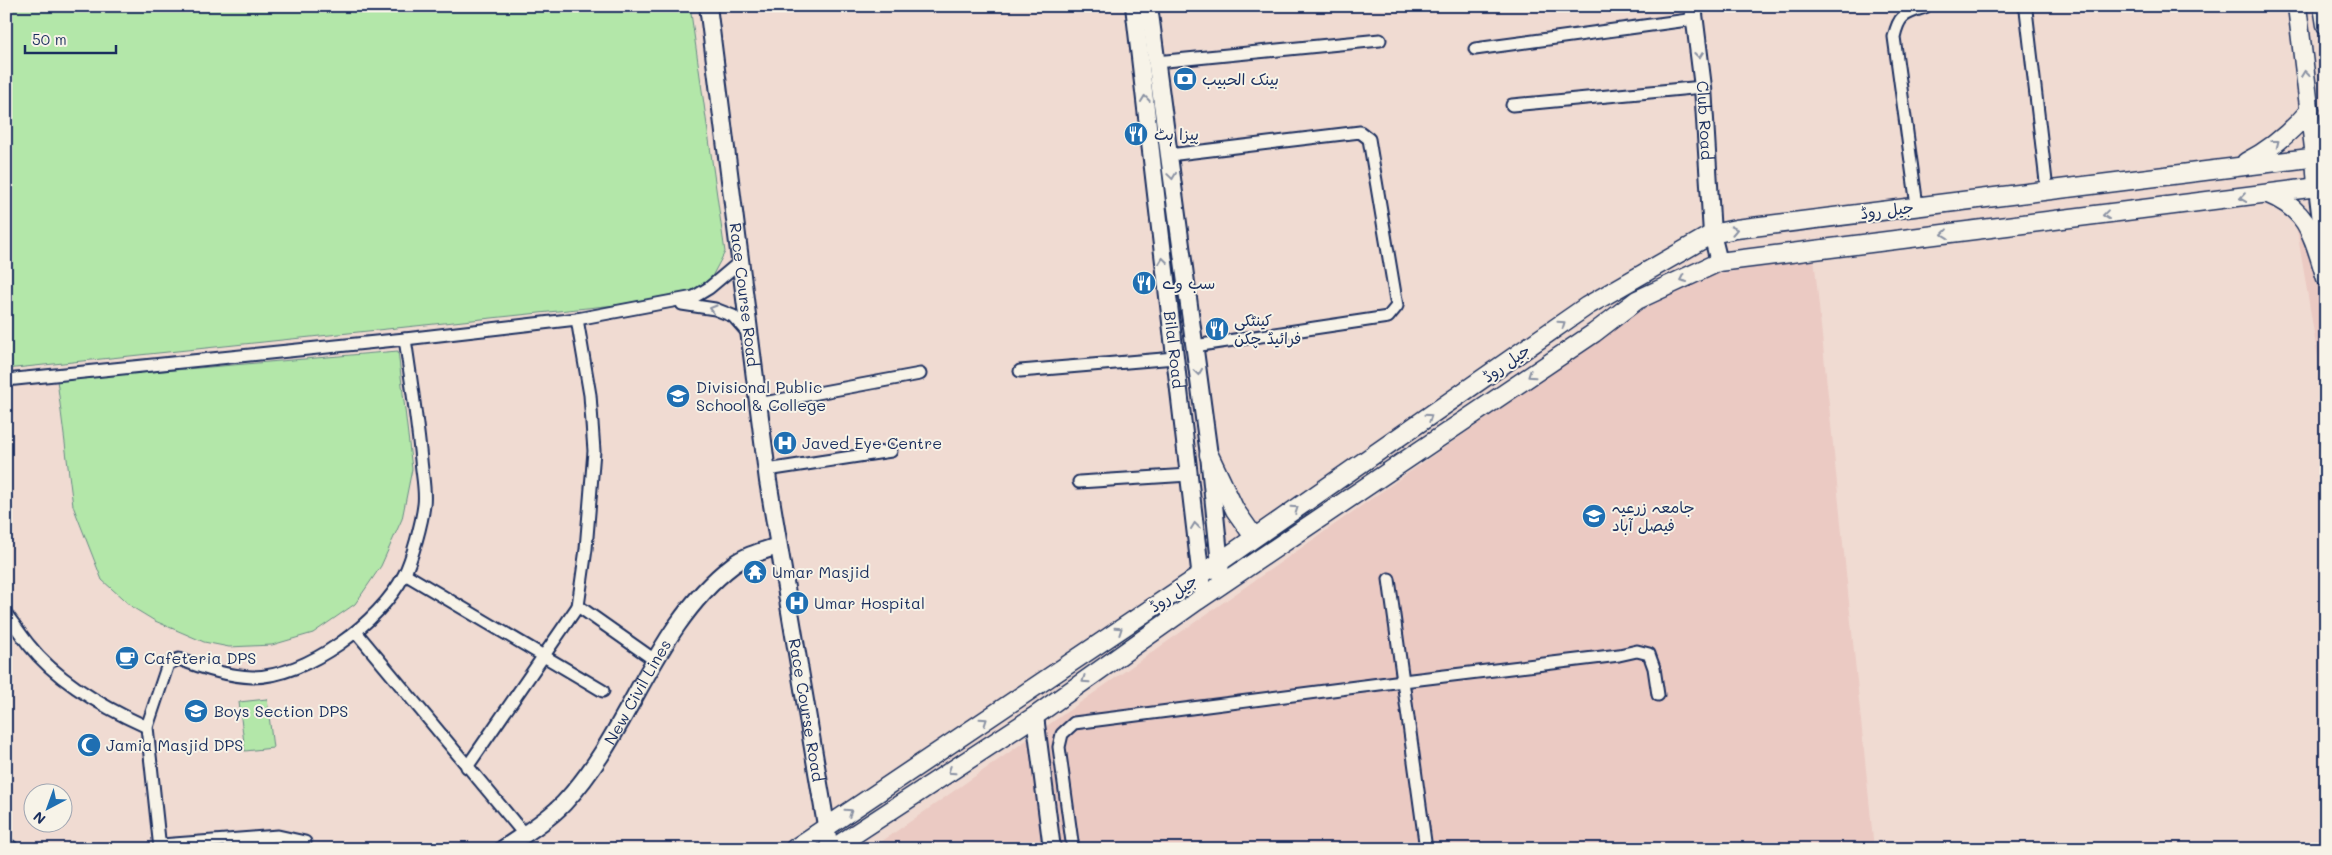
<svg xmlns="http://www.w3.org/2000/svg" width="2332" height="855" font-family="Mali,'Playpen Sans Arabic',sans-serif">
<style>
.built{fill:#ebcac3}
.green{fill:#b3e7a9;stroke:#678b84}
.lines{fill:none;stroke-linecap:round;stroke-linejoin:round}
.street-casing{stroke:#1b2f5e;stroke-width:15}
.secondary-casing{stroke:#1b2f5e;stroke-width:20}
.primary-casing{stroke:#1b2f5e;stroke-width:21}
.street{stroke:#f7f3e8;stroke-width:11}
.secondary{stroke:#f7f3e8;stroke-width:16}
.primary{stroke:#f7f3e8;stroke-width:18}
.oneway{stroke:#8991a3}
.labels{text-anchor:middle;stroke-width:4;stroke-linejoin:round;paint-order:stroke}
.poi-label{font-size:16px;fill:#1b2f5e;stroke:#f7f3e8;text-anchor:start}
.street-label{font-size:16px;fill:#1b2f5e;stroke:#f7f3e8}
</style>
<rect width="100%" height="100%" fill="#f0dbd2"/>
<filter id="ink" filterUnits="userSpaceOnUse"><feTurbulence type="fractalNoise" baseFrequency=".02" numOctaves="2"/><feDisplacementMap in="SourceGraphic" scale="10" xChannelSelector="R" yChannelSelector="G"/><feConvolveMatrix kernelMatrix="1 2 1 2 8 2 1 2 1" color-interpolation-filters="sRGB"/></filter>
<g filter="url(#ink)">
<g class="built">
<path d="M2326,215V406L2295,218Z"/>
<path d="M1814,257L1874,849H871L1641,310L1712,275Z"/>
</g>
<g class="green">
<path d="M6,6H690L725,252L709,282L682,298L6,369Z"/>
<path d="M398,351L412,469L402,519L381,566L355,604L313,633L272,645L229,647L204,642L155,621L132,607L102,580L73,506L57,380Z"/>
<path d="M267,699L273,748L245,751L239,702Z"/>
</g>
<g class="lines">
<g class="street-casing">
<g id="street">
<path d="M2023,6L2026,10L2047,190"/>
<path d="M1475,49L1695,19"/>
<path d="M1156,62L1380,40"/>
<path d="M1512,105L1703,87"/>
<path d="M1169,155L1360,132L1369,139L1397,306L1388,317L1194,346"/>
<path d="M1917,206L1894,37C1899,15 1904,14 1925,7"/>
<path d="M682,304L715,309L733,316L748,333"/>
<path d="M577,319L590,395L594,451L586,549L578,606L656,661"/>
<path d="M1020,371L1175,358"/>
<path d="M6,380L405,339L577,319L694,297L709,288L741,261"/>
<path d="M758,404L920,374"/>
<path d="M767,470L891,451"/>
<path d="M1079,482L1189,475"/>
<path d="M405,574L603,691"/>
<path d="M1389,579L1426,849"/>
<path d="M6,614C14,624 21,635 29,645C58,682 105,708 147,727"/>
<path d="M356,632L524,834"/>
<path d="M467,767L578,606"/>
<path d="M161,845L278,836L305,842"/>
<path d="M160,849L147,727L168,664L179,659C202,668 226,676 252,677C307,677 380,622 404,575C412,560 422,522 424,505C426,491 422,474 421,460C417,419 411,379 405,339"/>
<path d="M1073,849L1059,747L1062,734L1074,723L1403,681L1619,655L1637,651L1649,654L1654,668L1658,695"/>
</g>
</g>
<g class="secondary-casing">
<g id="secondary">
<path id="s1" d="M708,6L768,481L830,849"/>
<path id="s2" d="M1134,6L1202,587"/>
<path d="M1149,6L1209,455L1222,584"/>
<path id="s3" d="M1693,6L1703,87L1712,234L1719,262"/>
<path d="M2317,187L2326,264"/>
<path d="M1035,716L1052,849"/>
<path d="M6,847L10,849"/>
<path id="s4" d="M503,849C523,835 547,821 564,803C631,732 653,626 733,565C746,555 763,551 778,546"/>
</g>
</g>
<g class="primary-casing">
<g id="primary">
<path d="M2297,6L2315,157L2317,187"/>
<path d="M2323,6L2326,25"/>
<path d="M2246,162C2272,149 2291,132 2310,110"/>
<path d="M2268,194C2310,211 2313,238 2326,278"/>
<path d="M1209,455L1235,510L1254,537"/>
<path d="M794,849L1201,575L1587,306L1712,234L1736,229L2326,156"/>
<path d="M832,849L1035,716L1197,601L1594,333L1637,300L1719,262L2326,186"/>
</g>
</g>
<use href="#street" class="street"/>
<use href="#secondary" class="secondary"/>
<use href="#primary" class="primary"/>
</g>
<defs><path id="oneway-chevron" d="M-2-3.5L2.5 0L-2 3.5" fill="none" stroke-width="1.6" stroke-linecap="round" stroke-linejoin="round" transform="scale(1.25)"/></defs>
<g class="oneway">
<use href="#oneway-chevron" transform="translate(1699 55) rotate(83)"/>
<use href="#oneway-chevron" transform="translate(2305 74) rotate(-97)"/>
<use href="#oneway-chevron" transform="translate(1145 99) rotate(-96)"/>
<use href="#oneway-chevron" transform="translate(2276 143) rotate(-38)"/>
<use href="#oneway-chevron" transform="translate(1172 176) rotate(82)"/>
<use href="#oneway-chevron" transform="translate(2243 198) rotate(172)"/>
<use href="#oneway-chevron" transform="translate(2106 215) rotate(173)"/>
<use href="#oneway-chevron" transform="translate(1734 230) rotate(-11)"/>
<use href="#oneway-chevron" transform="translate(1945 234) rotate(173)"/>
<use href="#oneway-chevron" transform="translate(1163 261) rotate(-97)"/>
<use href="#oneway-chevron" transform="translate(1683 279) rotate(155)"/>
<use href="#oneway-chevron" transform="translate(713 309) rotate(-163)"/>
<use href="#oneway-chevron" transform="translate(1562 324) rotate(-35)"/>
<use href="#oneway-chevron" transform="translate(1198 372) rotate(82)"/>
<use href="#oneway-chevron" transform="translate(1531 375) rotate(146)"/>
<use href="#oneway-chevron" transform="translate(1429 417) rotate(-34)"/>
<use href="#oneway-chevron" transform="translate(1295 509) rotate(-34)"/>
<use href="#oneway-chevron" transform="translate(1195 526) rotate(-97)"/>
<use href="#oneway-chevron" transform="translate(1119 630) rotate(-34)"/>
<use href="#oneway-chevron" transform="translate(1085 680) rotate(145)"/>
<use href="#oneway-chevron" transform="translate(984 721) rotate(-34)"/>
<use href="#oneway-chevron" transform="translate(951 771) rotate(147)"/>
<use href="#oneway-chevron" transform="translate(849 812) rotate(-34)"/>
</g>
</g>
<defs>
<g id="bank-disc" transform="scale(1.25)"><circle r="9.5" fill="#1f6fb2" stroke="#f7f3e8"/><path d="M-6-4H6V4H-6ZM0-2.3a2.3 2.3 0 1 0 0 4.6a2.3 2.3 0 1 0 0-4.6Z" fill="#fff"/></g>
<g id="restaurant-disc" transform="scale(1.25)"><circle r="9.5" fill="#1f6fb2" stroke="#f7f3e8"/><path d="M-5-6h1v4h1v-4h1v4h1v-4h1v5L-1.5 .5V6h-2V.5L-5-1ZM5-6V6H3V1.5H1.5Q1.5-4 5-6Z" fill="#fff"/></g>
<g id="school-disc" transform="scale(1.25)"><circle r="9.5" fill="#1f6fb2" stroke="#f7f3e8"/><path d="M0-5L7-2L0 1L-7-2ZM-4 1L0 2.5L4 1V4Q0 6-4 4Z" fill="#fff"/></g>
<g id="hospital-disc" transform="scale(1.25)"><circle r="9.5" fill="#1f6fb2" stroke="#f7f3e8"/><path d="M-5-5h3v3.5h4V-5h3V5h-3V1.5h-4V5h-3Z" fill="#fff"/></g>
<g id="university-disc" transform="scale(1.25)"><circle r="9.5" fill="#1f6fb2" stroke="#f7f3e8"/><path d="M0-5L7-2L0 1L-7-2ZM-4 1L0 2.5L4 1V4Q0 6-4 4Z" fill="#fff"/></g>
<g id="temple-disc" transform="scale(1.25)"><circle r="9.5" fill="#1f6fb2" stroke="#f7f3e8"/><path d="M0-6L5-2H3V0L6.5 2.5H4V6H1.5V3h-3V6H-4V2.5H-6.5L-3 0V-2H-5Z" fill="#fff"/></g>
<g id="cafe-disc" transform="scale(1.25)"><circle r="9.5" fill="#1f6fb2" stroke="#f7f3e8"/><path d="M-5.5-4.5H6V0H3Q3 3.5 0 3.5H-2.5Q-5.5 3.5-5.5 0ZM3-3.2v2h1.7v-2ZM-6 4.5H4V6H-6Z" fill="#fff"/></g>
<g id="mosque-disc" transform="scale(1.25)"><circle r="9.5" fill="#1f6fb2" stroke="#f7f3e8"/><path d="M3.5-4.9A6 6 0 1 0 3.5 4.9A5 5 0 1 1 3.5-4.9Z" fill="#fff"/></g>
</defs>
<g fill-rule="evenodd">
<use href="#bank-disc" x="1185" y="79"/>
<use href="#restaurant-disc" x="1136" y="134"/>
<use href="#restaurant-disc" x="1144" y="283"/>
<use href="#restaurant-disc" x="1217" y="329"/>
<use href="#school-disc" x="678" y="396"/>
<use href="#hospital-disc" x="785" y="443"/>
<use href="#university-disc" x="1594" y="516"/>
<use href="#temple-disc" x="755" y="572"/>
<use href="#hospital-disc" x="797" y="603"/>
<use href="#cafe-disc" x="127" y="658"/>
<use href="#school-disc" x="196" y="711"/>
<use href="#mosque-disc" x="89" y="745"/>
</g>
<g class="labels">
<g class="poi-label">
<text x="1202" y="85">بينک الحبيب</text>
<text x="1154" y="140">پیزا ہٹ</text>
<text x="1162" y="289">سب وے</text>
<text x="1234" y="326">کینٹکی<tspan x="1234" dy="18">فرائیڈ چکن</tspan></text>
<text x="696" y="393">Divisional Public<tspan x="696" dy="18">School &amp; College</tspan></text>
<text x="802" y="449">Javed Eye Centre</text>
<text x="1612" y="513">جامعہ زرعیہ<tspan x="1612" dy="18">فیصل آباد</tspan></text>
<text x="772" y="578">Umar Masjid</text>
<text x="814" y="609">Umar Hospital</text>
<text x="144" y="664">Cafeteria DPS</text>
<text x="214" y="717">Boys Section DPS</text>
<text x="106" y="751">Jamia Masjid DPS</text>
</g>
<g class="street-label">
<text dy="6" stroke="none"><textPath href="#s3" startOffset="115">Club Road</textPath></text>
<text transform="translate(1887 210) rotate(-7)" y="6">جیل روڈ</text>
<text dy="6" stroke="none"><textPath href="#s1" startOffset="291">Race Course Road</textPath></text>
<text dy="6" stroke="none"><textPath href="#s2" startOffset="346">Bilal Road</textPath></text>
<text transform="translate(1506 363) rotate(-35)" y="6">جیل روڈ</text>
<text transform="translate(1173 593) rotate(-34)" y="6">جیل روڈ</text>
<text dy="6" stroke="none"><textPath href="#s4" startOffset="210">New Civil Lines</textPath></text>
<text dy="6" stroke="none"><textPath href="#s1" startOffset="711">Race Course Road</textPath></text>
</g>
</g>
<rect width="2332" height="855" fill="none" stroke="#f7f3e8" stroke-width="25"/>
<rect x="12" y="12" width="2307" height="830" fill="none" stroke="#1b2f5e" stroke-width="2" filter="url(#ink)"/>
<g transform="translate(48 808) rotate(221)"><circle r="24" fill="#f7f3e8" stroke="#9fa5b1"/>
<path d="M0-4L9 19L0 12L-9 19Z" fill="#1f6fb2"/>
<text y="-8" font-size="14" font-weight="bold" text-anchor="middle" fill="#1b2f5e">N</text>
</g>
<path d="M25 45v8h91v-8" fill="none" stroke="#1b2f5e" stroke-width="2.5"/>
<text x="32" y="45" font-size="15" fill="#1b2f5e" stroke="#f7f3e8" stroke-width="4" paint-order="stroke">50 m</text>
</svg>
